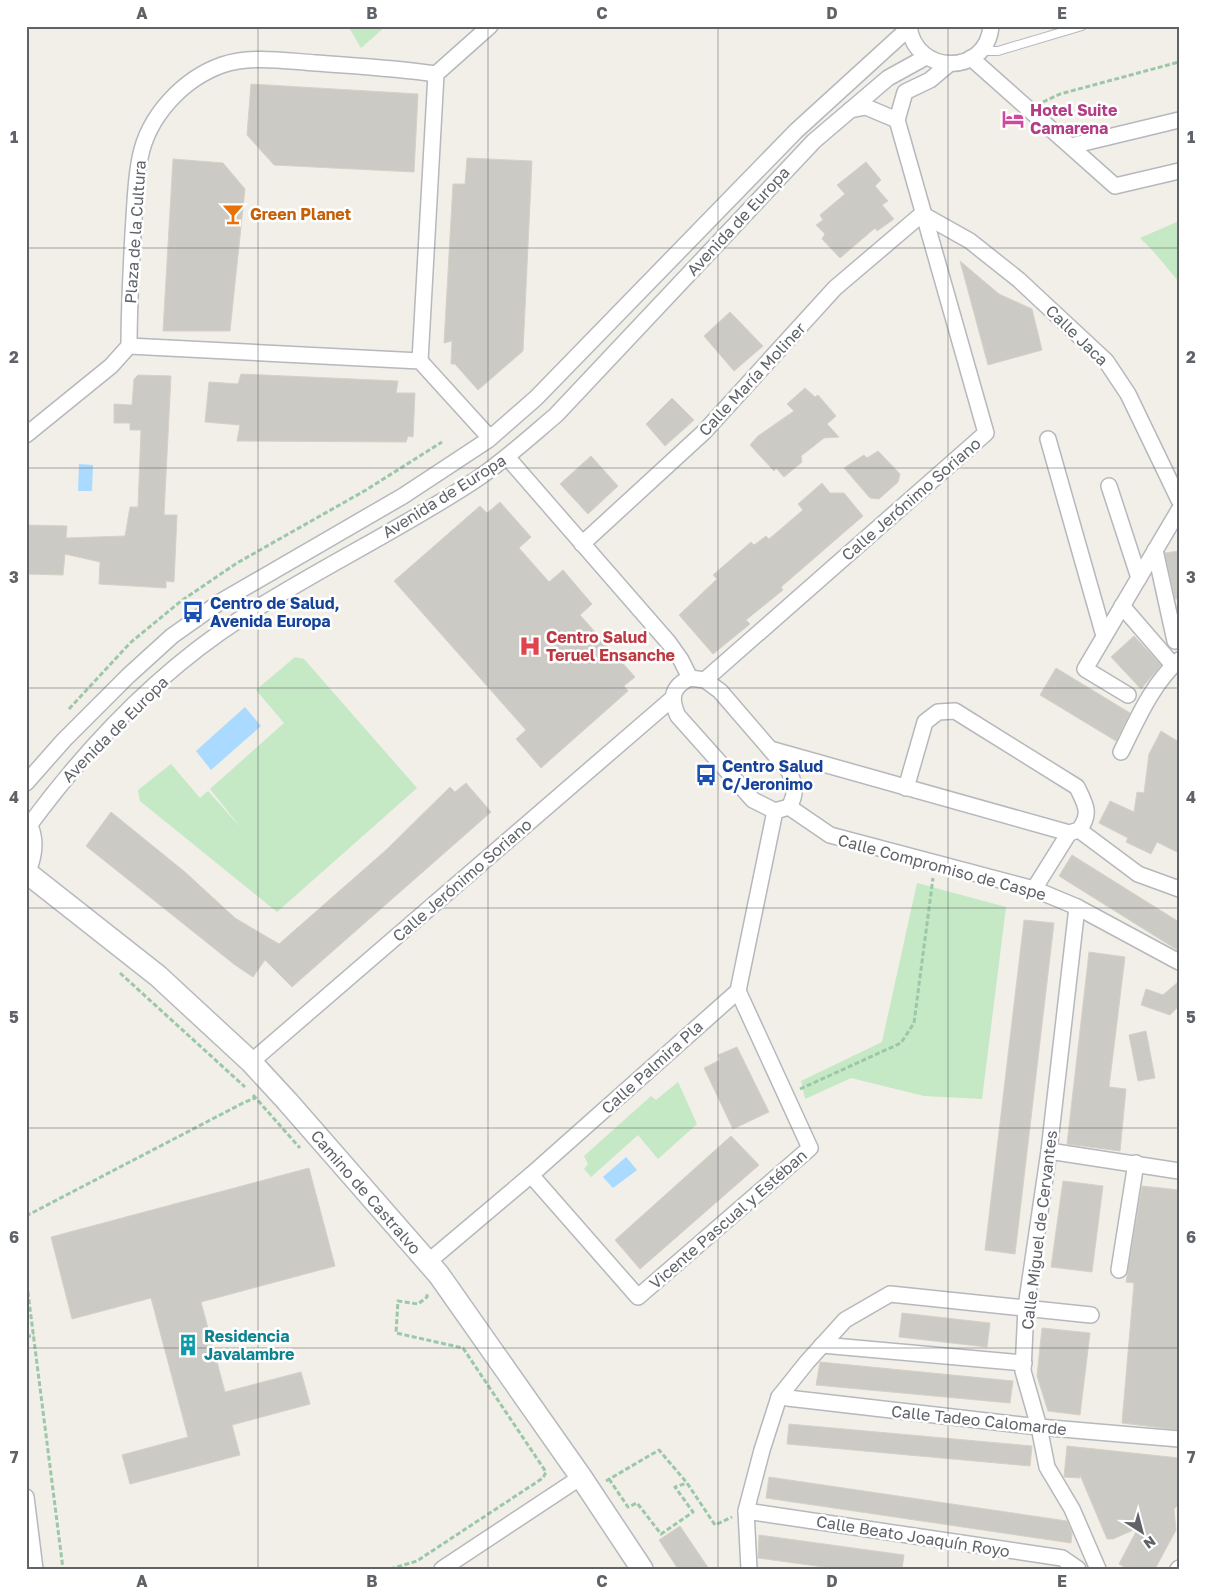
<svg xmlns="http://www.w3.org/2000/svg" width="1205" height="1595" font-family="'Golos Text',sans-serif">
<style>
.green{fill:#c5e8c5}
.water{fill:#aadaff}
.building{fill:#cccac5;stroke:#d6d1c6}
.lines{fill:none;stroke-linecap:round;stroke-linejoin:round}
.lane-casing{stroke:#b5b8bc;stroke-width:10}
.street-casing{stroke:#b5b8bc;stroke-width:18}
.secondary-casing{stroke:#b6babf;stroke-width:24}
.path{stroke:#9cc7a9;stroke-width:3;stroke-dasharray:5 2.5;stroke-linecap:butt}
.lane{stroke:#fff;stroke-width:8}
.street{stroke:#fff;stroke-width:15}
.secondary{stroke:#fff;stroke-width:21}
.grid{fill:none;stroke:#5f6368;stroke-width:1;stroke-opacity:0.55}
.labels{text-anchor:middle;stroke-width:5;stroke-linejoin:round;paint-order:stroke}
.hotel-label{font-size:16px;font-weight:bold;fill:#b23c85;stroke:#fff;text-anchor:start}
.food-label{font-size:16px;font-weight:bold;fill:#c56008;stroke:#fff;text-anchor:start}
.street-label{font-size:16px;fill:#5f6368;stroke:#fff}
.transit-label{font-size:16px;font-weight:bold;fill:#164399;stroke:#fff;text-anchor:start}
.health-label{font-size:16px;font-weight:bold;fill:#be3a42;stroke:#fff;text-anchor:start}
.culture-label{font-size:16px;font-weight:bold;fill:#0d838f;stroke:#fff;text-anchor:start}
.neatline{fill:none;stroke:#5f6368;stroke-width:2}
.grid-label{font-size:16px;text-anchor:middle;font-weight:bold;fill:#5f6368}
</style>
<rect width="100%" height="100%" fill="#f1efe8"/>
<g class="green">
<path d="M348,26H386L361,48Z"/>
<path d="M1179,221V282L1154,252L1140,238Z"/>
<path d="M295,657L304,659L417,788L277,912L140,801L138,790L171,764L200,798L208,791L242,829L210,789L284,723L256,690Z"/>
<path d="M917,883L1006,907L982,1099L924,1096L851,1078L805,1099L801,1081L882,1042Z"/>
<path d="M678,1082L697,1124L658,1159L638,1135L591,1177L584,1169L588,1164L584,1156L651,1096L656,1100Z"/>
</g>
<g class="water">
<path d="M79,464L93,465L92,491H78Z"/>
<path d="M245,707L261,726L211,770L196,751Z"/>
<path d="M626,1157L637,1170L613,1188L603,1177Z"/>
</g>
<g class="building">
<path d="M251,84L418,94L414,172L274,165L247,135Z"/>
<path d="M467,158L532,161L523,351L478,390L455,364H451L452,341L444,343L453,184H465Z"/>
<path d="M173,159L223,163L245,189L230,331H163Z"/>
<path d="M866,162L881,180L875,186L888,201L882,205L894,219L877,231L875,228L840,258L822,239L825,234L816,225L823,220L820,215L845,194L837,185Z"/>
<path d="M960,261L999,294L1032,309L1042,350L988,365Z"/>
<path d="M730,312L763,346L734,371L704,336Z"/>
<path d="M241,374L398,381L396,393H415L413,437L408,436L406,442L237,441L240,425L205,422L209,382L238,384Z"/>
<path d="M138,375L171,376L164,515H177L174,582L166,581V588L99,584L100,562L65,554L63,575L26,574V525L67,526L66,538L125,536L130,507H138L141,430H130V423H114V404L132,405L134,379Z"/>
<path d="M805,388L815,397L818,395L836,416L827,424L839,437L824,438L801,456L802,462L784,477L776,468L774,471L750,445L758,436L794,411L787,404Z"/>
<path d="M672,398L694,420L665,446L646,424Z"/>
<path d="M878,451L900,474L898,482L879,499L870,498L844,468L864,455L867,458Z"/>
<path d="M591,456L618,486L588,514L560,484Z"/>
<path d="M822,483L830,493H844L863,516L781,587L783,590L746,620L750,624L713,654L679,615L717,579L713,575L751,542L754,545L766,536L769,539L803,510L798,504Z"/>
<path d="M500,502L531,537L519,548L549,582L563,570L592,604L580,615L635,677L624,686L628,691L541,768L516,739L526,730L394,581L480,506L487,513Z"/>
<path d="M1179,551V599H1175L1165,553Z"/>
<path d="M1134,636L1161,665L1141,689L1111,657Z"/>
<path d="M1056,668L1130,713L1116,741L1040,695Z"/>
<path d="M1161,731L1179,742V853L1157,842L1151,854L1126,842L1128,838L1099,823L1110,801L1134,812L1137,792L1144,793L1149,754Z"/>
<path d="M466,783L491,812L292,987L265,960L253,977L235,965L86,846L111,812L185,872L235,918L279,944L386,850L450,787L455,792Z"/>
<path d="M1072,855L1179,922V951L1059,876Z"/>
<path d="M1024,920L1054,923L1015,1254L985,1250Z"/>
<path d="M1089,952L1125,957L1109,1087L1126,1089L1120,1151L1067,1144Z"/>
<path d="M1179,981V1006L1170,1015L1141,1005L1146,989L1163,995Z"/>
<path d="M1146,1031L1155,1078L1138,1081L1129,1035Z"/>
<path d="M737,1047L769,1112L733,1129L704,1068L720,1060L718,1055Z"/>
<path d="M731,1136L759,1165L640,1269L615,1240Z"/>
<path d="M309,1168L335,1266L201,1302L225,1392L301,1372L310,1404L232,1425L240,1455L130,1484L122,1455L188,1437L151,1298L72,1319L51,1237Z"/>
<path d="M1063,1181L1103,1186L1092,1272L1051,1267Z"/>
<path d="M1142,1186L1179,1190V1430L1122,1423L1134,1283L1126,1282Z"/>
<path d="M902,1313L990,1323L987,1347L899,1337Z"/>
<path d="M1042,1328L1090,1333L1080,1415L1048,1411L1037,1376Z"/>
<path d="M820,1362L1013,1381L1010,1403L816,1385Z"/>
<path d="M789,1424L1032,1446L1030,1466L787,1444Z"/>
<path d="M1067,1446L1179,1458V1504L1174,1509L1176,1530L1155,1569H1128L1119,1564L1138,1528L1113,1539H1107L1080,1475V1478L1064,1477Z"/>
<path d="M769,1477L1067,1521L1072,1533L1071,1543L766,1498Z"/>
<path d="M680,1526L709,1569H678L659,1540Z"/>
<path d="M759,1535L904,1555L902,1569H838L758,1558Z"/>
</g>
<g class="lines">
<g class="lane-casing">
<path id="lane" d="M980,51H998L1082,26"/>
</g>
<g class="street-casing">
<g id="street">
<path d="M909,26C915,76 987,76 991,26"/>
<path d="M971,58L1115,186L1179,171"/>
<path d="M436,74L490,26"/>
<path d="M850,110L866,107L897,120"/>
<path d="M1071,146L1179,120"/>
<path d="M129,346C129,308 131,271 133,233C135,208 135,182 140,158C148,116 183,79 222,65C251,55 286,61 316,63C356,66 396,68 436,74"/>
<path d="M129,346L420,361L490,438"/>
<path d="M420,361L436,74"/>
<path d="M26,435L111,366L129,346"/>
<path d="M1048,439L1104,636"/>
<path d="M507,457L669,643L681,660L690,678"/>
<path d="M1109,486L1139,578"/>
<path d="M582,544L704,432L835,288L922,214L970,241L1019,280L1106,361L1128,394L1179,500"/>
<path d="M1155,550L1175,641"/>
<path d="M1122,606L1173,665"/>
<path d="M690,678L705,680L720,691L789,771C795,785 797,793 789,807L775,811L753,800L678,716C670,699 671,687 690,678Z"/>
<path d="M705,680L986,433L897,120L905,92L930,80L949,64"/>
<path d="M1128,695L1085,669L1179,510"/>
<path d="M770,749L1069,833L1079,830C1092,813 1085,804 1077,787L955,711L938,712L925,722L906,788"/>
<path d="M1121,752C1137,720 1152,684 1179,660"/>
<path d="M26,783L64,740L128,676L172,636L220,602L403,496L488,440L536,398L796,131L909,28"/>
<path d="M789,807L830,835L1034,889L1077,907L1179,962"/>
<path d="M28,827C86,748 157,673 240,619C317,569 400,530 477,479C505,460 530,437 556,415L814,141L888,78L926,57"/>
<path d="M1079,830L1138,874L1179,889"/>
<path d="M1034,889L1069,833"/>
<path d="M1077,907L1049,1151L1026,1307L1023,1371L1039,1427L1047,1467L1072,1509L1098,1569"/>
<path d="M251,1062L673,698"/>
<path d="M1049,1151L1179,1171"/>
<path d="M531,1175L638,1297L810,1148L738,991"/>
<path d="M428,1262L531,1175L738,991L775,811"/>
<path d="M1119,1270L1136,1163"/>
<path d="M822,1345L1024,1363"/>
<path d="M779,1397L1039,1427L1179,1439"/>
<path d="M26,1497L35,1569"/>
<path d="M746,1511L1062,1558L1078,1569"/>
<path d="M442,1569L581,1477"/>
<path d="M749,1569L746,1511L762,1450L779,1397L807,1362L845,1320L890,1294L1091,1315"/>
<path d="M1178,1569L1179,1568"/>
</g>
</g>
<g class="secondary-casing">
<g id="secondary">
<path d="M26,824C33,838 32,853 26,868"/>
<path d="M26,872L158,976L251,1062L287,1101L439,1275L581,1477L642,1569"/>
</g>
</g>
<g class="path">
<path d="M1043,102L1060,94L1179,62"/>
<path d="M69,709L130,643L181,601L237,563L366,490L442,442"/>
<path d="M120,973L245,1087"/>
<path d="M800,1089L901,1043L914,1023L933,878"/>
<path d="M253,1095L300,1148"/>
<path d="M26,1216L243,1103L255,1098"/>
<path d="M26,1277L63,1569"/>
<path d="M26,1337L34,1335"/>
<path d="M609,1479L628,1507L637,1503L661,1534L693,1512L675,1487L687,1483"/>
<path d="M606,1481L659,1450L687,1483L715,1525L732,1517"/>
<path d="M390,1569L417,1561L543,1478L546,1472L463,1348L396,1333L398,1301L418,1304L427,1297V1293"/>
</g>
<use href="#lane" class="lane"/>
<use href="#street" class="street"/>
<use href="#secondary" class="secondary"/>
</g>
<path class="grid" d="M258,26V1569M488,26V1569M718,26V1569M948,26V1569M26,248H1179M26,468H1179M26,688H1179M26,908H1179M26,1128H1179M26,1348H1179"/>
<defs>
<g id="hotel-bare" transform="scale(1.725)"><path d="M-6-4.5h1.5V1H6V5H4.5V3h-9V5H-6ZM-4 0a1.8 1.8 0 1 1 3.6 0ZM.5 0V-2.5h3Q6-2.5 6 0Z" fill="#d1479c" stroke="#fff" stroke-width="2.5" paint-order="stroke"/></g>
<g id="bar-bare" transform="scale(1.725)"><path d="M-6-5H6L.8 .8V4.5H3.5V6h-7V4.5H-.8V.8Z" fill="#e8710a" stroke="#fff" stroke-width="2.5" paint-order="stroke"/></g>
<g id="bus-bare" transform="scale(1.725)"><path d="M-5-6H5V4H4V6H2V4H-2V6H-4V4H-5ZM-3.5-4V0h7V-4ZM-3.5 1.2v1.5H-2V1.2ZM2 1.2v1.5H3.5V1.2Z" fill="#1a4fb4" stroke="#fff" stroke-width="2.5" paint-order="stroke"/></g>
<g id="hospital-bare" transform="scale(1.725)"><path d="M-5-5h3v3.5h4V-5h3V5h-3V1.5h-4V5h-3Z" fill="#e0444e" stroke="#fff" stroke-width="2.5" paint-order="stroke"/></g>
<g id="building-bare" transform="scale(1.725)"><path d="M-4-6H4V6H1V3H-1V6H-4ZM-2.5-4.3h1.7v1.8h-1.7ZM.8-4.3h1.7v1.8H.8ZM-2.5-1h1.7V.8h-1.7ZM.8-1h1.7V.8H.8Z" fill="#0f9aa8" stroke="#fff" stroke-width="2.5" paint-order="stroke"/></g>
</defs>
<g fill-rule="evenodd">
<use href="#hotel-bare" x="1013" y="119"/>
<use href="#bar-bare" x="233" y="214"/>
<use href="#bus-bare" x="193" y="612"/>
<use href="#hospital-bare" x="530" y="646"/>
<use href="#bus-bare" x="706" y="775"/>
<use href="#building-bare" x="188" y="1345"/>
</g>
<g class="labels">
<g class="hotel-label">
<text x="1030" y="116">Hotel Suite<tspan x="1030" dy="18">Camarena</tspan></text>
</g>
<g class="food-label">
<text x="250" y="220">Green Planet</text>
</g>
<g class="street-label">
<text transform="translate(738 221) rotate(-47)" y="6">Avenida de Europa</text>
<text transform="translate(135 232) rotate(-86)" y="6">Plaza de la Cultura</text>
<text transform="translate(1077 335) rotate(44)" y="6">Calle Jaca</text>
<text transform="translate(752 379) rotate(-47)" y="6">Calle María Moliner</text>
<text transform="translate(444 496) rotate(-32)" y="6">Avenida de Europa</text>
<text transform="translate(911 499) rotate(-41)" y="6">Calle Jerónimo Soriano</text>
<text transform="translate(115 729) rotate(-45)" y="6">Avenida de Europa</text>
<text transform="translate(942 867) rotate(15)" y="6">Calle Compromiso de Caspe</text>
<text transform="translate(462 880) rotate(-41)" y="6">Calle Jerónimo Soriano</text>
<text transform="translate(652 1067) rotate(-42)" y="6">Calle Palmira Pla</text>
<text transform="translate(366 1192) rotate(49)" y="6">Camino de Castralvo</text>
<text transform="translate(728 1219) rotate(-41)" y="6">Vicente Pascual y Estéban</text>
<text transform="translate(1039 1230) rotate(-83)" y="6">Calle Miguel de Cervantes</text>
<text transform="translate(979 1420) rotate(6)" y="6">Calle Tadeo Calomarde</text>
<text transform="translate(913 1536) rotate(9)" y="6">Calle Beato Joaquín Royo</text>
</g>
<g class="transit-label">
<text x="210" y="609">Centro de Salud,<tspan x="210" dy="18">Avenida Europa</tspan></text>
<text x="722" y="772">Centro Salud<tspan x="722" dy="18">C/Jeronimo</tspan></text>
</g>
<g class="health-label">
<text x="546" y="643">Centro Salud<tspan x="546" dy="18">Teruel Ensanche</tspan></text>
</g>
<g class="culture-label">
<text x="204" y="1342">Residencia<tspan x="204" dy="18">Javalambre</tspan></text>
</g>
</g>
<rect width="1205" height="1595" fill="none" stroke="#ffffff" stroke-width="55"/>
<g transform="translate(1142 1532) rotate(144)" stroke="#ffffff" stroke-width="4" paint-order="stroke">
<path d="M0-4L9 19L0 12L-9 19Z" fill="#5f6368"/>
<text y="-8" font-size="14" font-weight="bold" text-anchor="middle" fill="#5f6368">N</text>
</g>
<rect x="28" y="28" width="1150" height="1540" class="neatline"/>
<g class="grid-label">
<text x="142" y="19">A</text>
<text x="372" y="19">B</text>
<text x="602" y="19">C</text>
<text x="832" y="19">D</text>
<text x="1062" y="19">E</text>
<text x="14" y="143">1</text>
<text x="1191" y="143">1</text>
<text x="14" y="363">2</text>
<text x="1191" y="363">2</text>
<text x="14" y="583">3</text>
<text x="1191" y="583">3</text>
<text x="14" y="803">4</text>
<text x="1191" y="803">4</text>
<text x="14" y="1023">5</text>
<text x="1191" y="1023">5</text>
<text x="14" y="1243">6</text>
<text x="1191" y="1243">6</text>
<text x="14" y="1463">7</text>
<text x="1191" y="1463">7</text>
<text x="142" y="1587">A</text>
<text x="372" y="1587">B</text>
<text x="602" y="1587">C</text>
<text x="832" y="1587">D</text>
<text x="1062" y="1587">E</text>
</g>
</svg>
